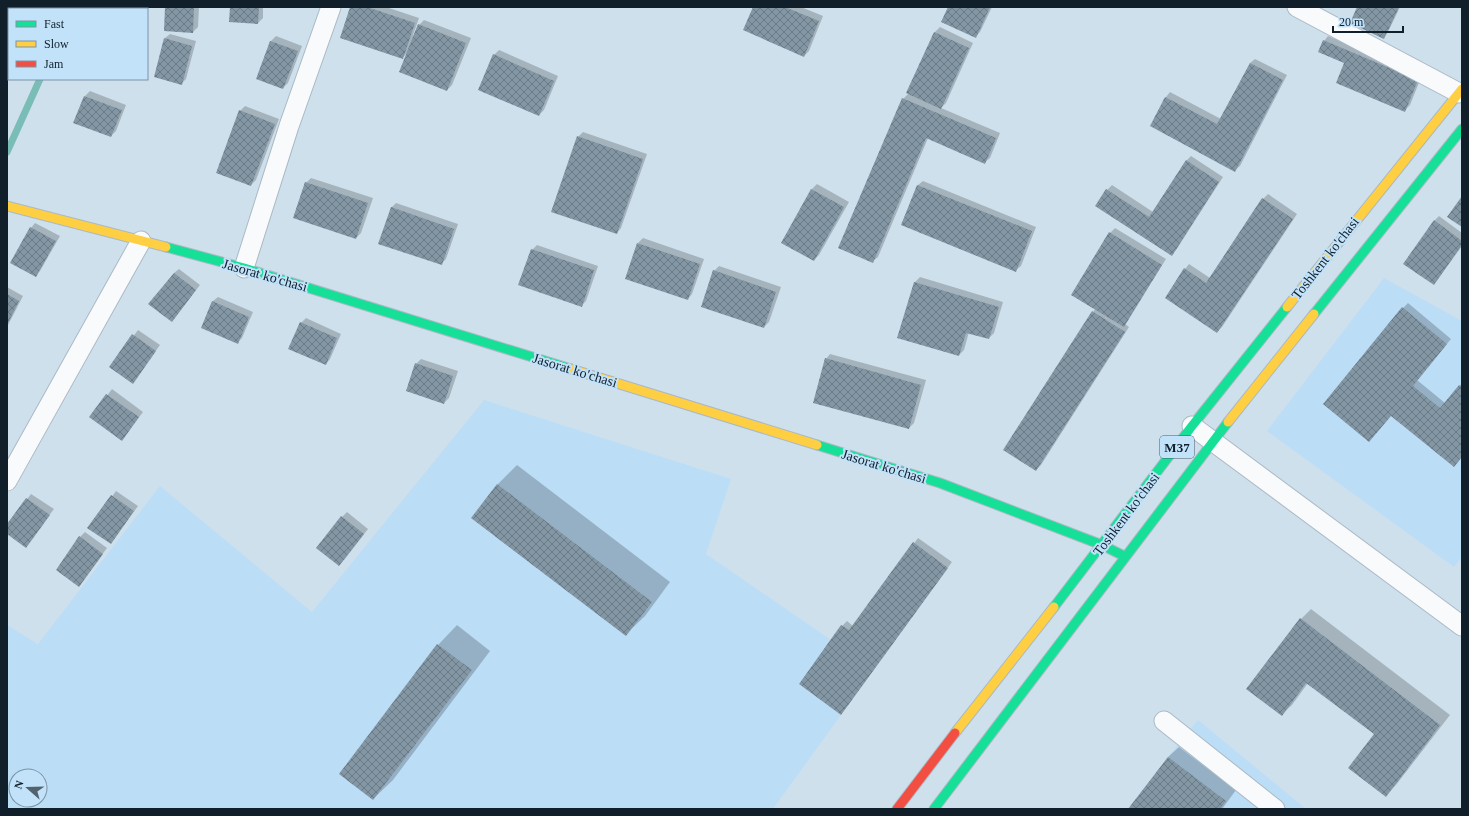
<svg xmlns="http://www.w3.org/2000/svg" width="1469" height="816" font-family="Georgia,serif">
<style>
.built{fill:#bbddf6;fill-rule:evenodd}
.shadow{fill:#0003}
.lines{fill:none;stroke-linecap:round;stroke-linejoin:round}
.stream{stroke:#7abcb6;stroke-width:7}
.building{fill:url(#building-cross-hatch)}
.street-casing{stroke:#aab9c4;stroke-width:21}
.fast-casing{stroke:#aab9c4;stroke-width:11}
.slow-casing{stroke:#aab9c4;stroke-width:11}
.jam-casing{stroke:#aab9c4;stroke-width:11}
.street{stroke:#f8fafc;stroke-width:19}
.fast{stroke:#16e098;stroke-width:9}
.slow{stroke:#ffcf43;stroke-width:9}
.jam{stroke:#f24e42;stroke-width:9}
.labels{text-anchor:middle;stroke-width:4;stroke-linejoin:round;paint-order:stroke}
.shield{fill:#c2e2fa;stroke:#455a68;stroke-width:1}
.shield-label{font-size:13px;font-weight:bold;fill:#101f2a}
.street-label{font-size:14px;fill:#101f2a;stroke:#c2e2fa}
</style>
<defs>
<pattern id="building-cross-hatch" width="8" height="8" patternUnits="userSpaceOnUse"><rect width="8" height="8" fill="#8396a4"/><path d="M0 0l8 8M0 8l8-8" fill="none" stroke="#6a7a86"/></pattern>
</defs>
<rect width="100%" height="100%" fill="#cfe0ed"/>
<g class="built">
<path d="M1384,278L1462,321V557L1454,567L1267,431Z"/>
<path d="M484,400L731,479L706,554L831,640L799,684L841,715L773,809H7V625L38,644L160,486L312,612ZM16,776H40V800H16Z"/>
<path d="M1198,720L1306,809H1128L1168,757Z"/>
</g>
<g class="shadow">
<path d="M166,7H199L198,27L193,32Z"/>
<path d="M231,7H263V18L258,23Z"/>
<path d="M351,7H386L419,18L413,35L415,36L419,25L424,20L471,38L452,85L447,90L408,52L402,58Z"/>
<path d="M754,7H801L823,16L809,51L804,56Z"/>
<path d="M949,7H992L980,32L975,37Z"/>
<path d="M1358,7H1400L1388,32L1384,37Z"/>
<path d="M940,27L973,43L946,103L941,108L1000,133L990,158L985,162L928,138L878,257L873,261L903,99L909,93L908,92L935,32Z"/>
<path d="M170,34L196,41L186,79L181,84L165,38Z"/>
<path d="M276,36L302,46L288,83L283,88L257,78L271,41Z"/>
<path d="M1328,36L1422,75L1410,105L1405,110L1345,62L1324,41Z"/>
<path d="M499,50L558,76L544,110L539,115L494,55Z"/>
<path d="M1255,59L1287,75L1240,166L1235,170L1151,126L1166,97L1170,92L1221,119L1250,63Z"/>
<path d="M90,91L126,105L116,131L111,136L85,96Z"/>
<path d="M245,106L279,119L256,180L251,185L240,111Z"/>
<path d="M583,132L647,154L621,228L617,233L578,137Z"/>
<path d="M1191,156L1223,177L1176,250L1171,254L1097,206L1107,190L1112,185L1153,212L1186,161Z"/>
<path d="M311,178L373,198L361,233L356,238L306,183Z"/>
<path d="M923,181L1036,227L1021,266L1016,270L902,224L918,185Z"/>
<path d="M817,184L849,202L819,255L814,260L783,243L812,189Z"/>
<path d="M1268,194L1297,214L1222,327L1217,332L1185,269L1189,264L1210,278L1263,199Z"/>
<path d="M396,203L458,224L446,259L441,264L391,208Z"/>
<path d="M1439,216L1462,233V246L1434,284V221Z"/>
<path d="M35,223L60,236L40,271L35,276L31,228Z"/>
<path d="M1115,228L1166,259L1125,324L1129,327L1041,465L1036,470L1004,449L1095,309L1072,295L1110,233Z"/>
<path d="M643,238L704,259L692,294L688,299L638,243Z"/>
<path d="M537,245L598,266L586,301L581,306L532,250Z"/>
<path d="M719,266L781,287L769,322L764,327L714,271Z"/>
<path d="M179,269L200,285L176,316L174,273Z"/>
<path d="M920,277L1003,302L994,333L989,338L969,332L964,350L959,355L899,337L915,282Z"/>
<path d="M7,287L23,296L7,327Z"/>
<path d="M218,297L253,312L242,338L238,342L202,327L213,301Z"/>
<path d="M1408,303L1451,339L1417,380L1445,403L1462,383V457L1391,415L1403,308Z"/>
<path d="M306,318L341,334L330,359L326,364L301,323Z"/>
<path d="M138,330L160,345L133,382L110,367Z"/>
<path d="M830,354L926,380L914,423L909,428L826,359Z"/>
<path d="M421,359L458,371L449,398L444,403L416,364Z"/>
<path d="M112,389L143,412L122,440L91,417Z"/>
<path d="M517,465L670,582L645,616L625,635L473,518L498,484Z"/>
<path d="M116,491L138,506L111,543L89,528Z"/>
<path d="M31,494L54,509L26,546L7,533V526Z"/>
<path d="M347,512L368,529L344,560L342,517Z"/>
<path d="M85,532L107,548L79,585L80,537Z"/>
<path d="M918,538L952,562L845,709L842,626L847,621L853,626Z"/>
<path d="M1311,609L1450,715L1396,785L1386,795L1375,734L1308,683L1292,705L1281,715L1248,689L1301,619Z"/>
<path d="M457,625L490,651L393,780L373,799L340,774L438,645Z"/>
<path d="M1179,747L1236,790L1222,809H1129L1168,757Z"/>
</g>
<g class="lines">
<g class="stream">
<path d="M80,9L81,7"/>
<path d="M7,152L40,79"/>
</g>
</g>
<g class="building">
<path d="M165,7H194L193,33L164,31Z"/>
<path d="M230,7H259L258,24L229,22Z"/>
<path d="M350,7H367L415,23L403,59L340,38Z"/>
<path d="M753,7H785L819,21L804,57L743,30Z"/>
<path d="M948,7H990L976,38L941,22Z"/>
<path d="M1357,7H1399L1384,39L1350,23Z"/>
<path d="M418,24L466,43L447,91L399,72Z"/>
<path d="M934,32L969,48L941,109L906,93Z"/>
<path d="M164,38L192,46L182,85L154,77Z"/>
<path d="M1323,40L1418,80L1405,112L1336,83L1344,63L1318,52Z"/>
<path d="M270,41L298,51L283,89L256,79Z"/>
<path d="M493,54L554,81L539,116L478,90Z"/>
<path d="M1250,63L1283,80L1235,172L1150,126L1165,97L1217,124Z"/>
<path d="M84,96L122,110L111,137L73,123Z"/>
<path d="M902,98L996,138L985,164L926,138L873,263L838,248Z"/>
<path d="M239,110L275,124L251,186L216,173Z"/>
<path d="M577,136L643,159L617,234L551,212Z"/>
<path d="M1186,160L1219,182L1172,256L1095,206L1106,189L1149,217Z"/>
<path d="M305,182L368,203L356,239L293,218Z"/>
<path d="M917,185L1032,231L1016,272L901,225Z"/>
<path d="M811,189L844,207L814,261L781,243Z"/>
<path d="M1462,196V227L1447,217Z"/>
<path d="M1262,198L1293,219L1217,333L1165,298L1184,268L1206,283Z"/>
<path d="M391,207L454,229L442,265L378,244Z"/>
<path d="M1434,220L1462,241V245L1434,285L1403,264Z"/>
<path d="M30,227L56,241L36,277L10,263Z"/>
<path d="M1109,232L1162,265L1124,327L1071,295Z"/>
<path d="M637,243L700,264L688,300L625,279Z"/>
<path d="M531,249L594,270L582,307L518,285Z"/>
<path d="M713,270L776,292L764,328L701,307Z"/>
<path d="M174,273L196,290L172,322L148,304Z"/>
<path d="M914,282L999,307L989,339L966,333L959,356L897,338Z"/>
<path d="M7,294L19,301L7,325Z"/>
<path d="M212,301L249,317L238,344L201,328Z"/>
<path d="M1402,307L1447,344L1413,386L1440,408L1459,385L1462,387V457L1454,467L1391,416L1369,442L1323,404Z"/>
<path d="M1092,311L1125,332L1036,471L1003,450Z"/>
<path d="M300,322L337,338L326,365L288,349Z"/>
<path d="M132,334L156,351L133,384L109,367Z"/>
<path d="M825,358L921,385L909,429L813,403Z"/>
<path d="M415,363L453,376L444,404L406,391Z"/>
<path d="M106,394L139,417L122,441L89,417Z"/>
<path d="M497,484L652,602L626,636L471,518Z"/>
<path d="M111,495L134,511L111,544L87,528Z"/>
<path d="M26,498L50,515L26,548L7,534V524Z"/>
<path d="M341,516L364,534L339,566L316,548Z"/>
<path d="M79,536L103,554L79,587L56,570Z"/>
<path d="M913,542L948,568L841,715L799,684L841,625L849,630Z"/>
<path d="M1300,618L1440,725L1386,797L1348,768L1374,734L1306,683L1282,716L1246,689Z"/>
<path d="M437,644L472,670L373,800L339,774Z"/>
<path d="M1168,757L1226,801L1220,809H1128Z"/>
</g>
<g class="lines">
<g class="street-casing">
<g id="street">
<path d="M1297,7L1459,93"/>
<path d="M244,268L289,126L331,7"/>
<path d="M1192,426L1462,626"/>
<path d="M7,481L141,241"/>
<path d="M1164,721L1275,809"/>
</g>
</g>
<g class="fast-casing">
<g id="fast">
<path d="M166,247L244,268L571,369"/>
<path d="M1314,314L1462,129"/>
<path d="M817,445L940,483L1102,545L1124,556"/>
<path d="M1054,607L1192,426L1287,307"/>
<path d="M934,809L1228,422"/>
</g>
</g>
<g class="slow-casing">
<g id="slow">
<path d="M7,206L166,247"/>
<path d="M1287,307L1462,89"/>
<path d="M571,369L817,445"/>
<path d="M1228,422L1314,314"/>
<path d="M955,733L1054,607"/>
</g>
</g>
<g class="jam-casing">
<path id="jam" d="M897,809L955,733"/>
</g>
<use href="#street" class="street"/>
<use href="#fast" class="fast"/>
<use href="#slow" class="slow"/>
<use href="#jam" class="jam"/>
</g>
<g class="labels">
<rect class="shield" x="1160" y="436" width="34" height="22" rx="3"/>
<g class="shield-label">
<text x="1177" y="452">M37</text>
</g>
<g class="street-label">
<text transform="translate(1325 258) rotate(-52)" y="5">Toshkent ko'chasi</text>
<text transform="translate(265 275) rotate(16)" y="5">Jasorat ko'chasi</text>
<text transform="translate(575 370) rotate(17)" y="5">Jasorat ko'chasi</text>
<text transform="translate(884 466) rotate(17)" y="5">Jasorat ko'chasi</text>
<text transform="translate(1126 514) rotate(-53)" y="5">Toshkent ko'chasi</text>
</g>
</g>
<rect width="1469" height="816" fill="none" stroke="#101f2a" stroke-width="16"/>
<rect x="8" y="8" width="140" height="72" fill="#c2e2fa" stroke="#7b94a7"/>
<rect x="16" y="21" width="20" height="6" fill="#16e098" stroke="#7b94a7"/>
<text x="44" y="28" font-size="12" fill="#101f2a">Fast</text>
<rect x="16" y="41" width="20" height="6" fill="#ffcf43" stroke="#7b94a7"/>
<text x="44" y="48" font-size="12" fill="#101f2a">Slow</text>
<rect x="16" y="61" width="20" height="6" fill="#f24e42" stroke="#7b94a7"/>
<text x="44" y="68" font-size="12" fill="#101f2a">Jam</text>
<g transform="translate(28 788) rotate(290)"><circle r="19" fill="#c2e2fa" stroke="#7b94a7"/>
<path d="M0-3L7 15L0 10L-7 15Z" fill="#53636e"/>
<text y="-6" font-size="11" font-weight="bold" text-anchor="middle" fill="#101f2a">N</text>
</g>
<path d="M1333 26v6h70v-6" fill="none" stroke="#101f2a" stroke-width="2"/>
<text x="1339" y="26" font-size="12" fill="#101f2a" stroke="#c2e2fa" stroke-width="3" paint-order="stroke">20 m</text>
</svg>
